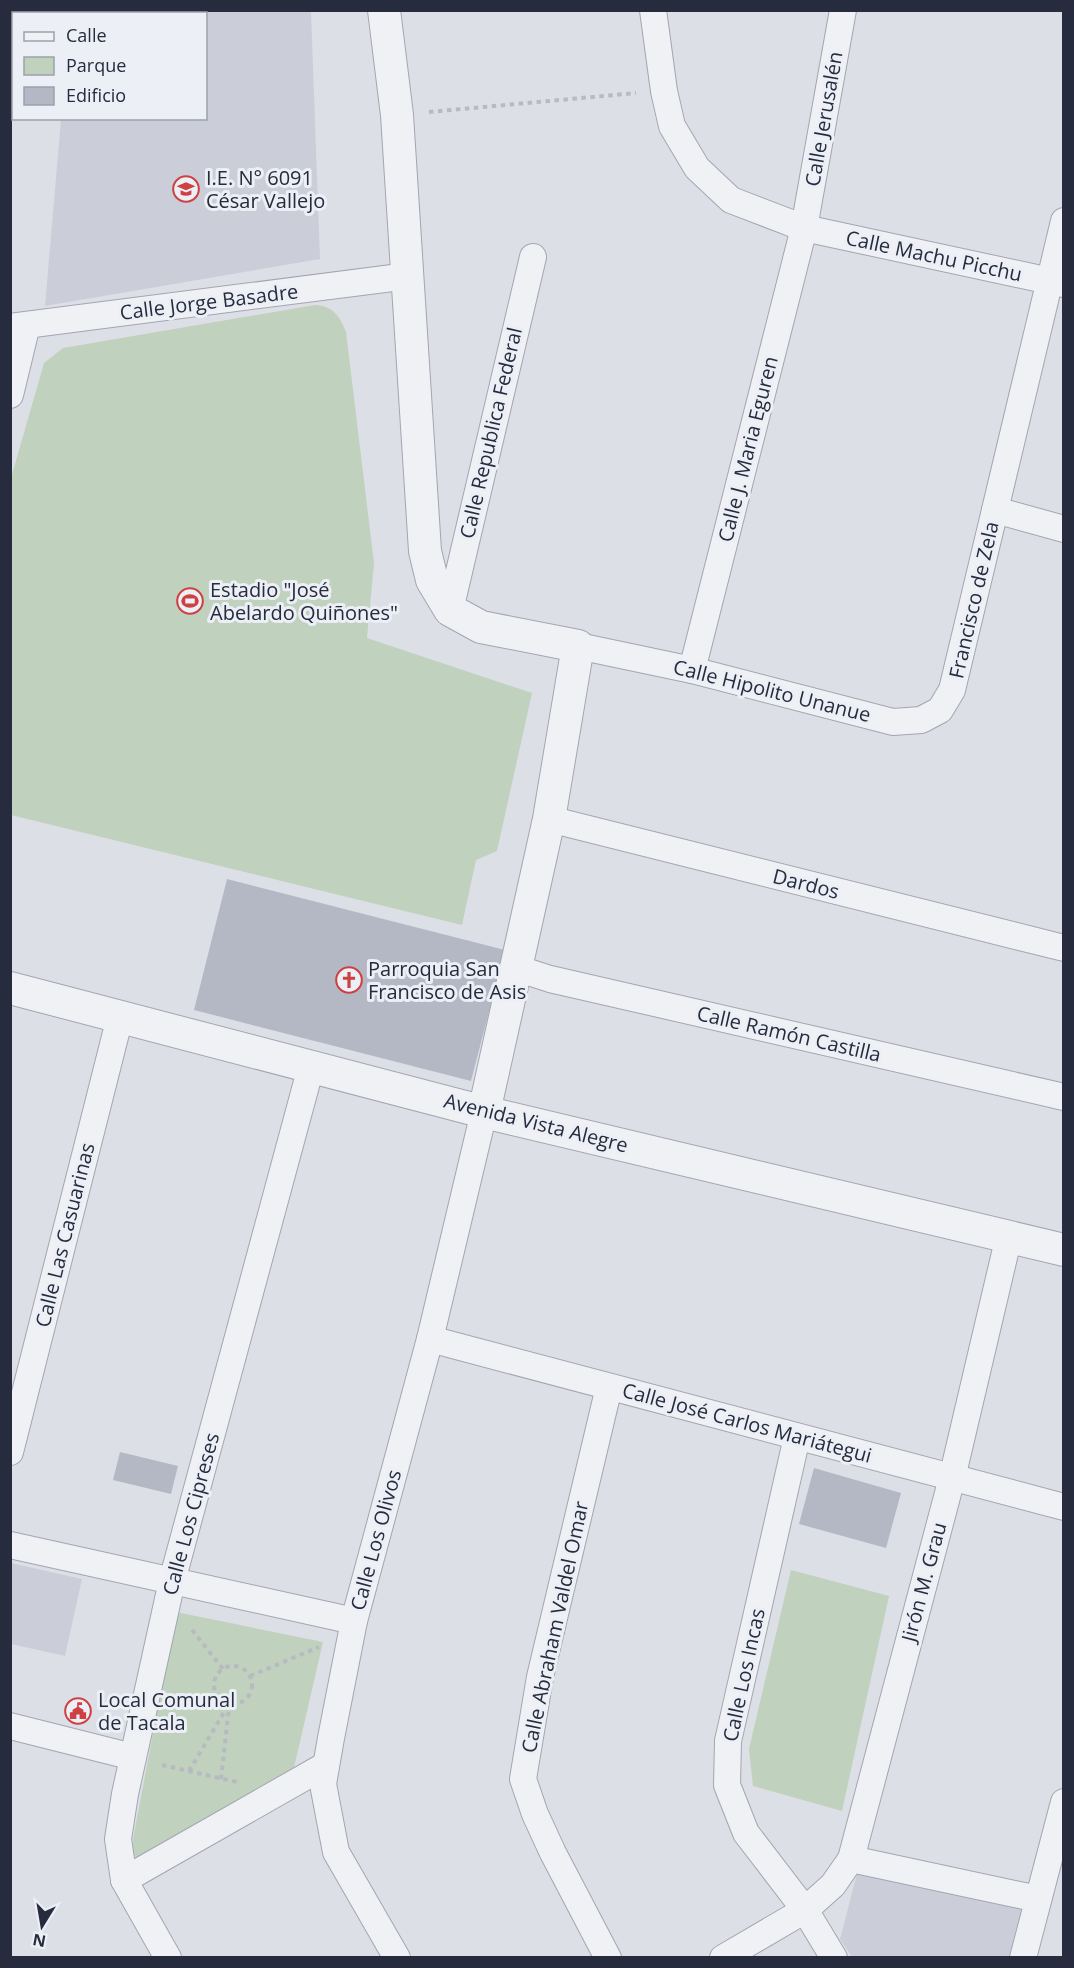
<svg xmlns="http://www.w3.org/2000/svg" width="1074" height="1968" font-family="'Open Sans',sans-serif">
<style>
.built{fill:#cbced9}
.green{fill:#c0d1be}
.building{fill:#b4b8c4}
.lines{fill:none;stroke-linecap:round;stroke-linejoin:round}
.minor-casing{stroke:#a2a6b1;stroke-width:28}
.tertiary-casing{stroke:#a2a6b1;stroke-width:34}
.path{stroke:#b7bac1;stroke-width:4;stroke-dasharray:4.5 4.5;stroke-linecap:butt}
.minor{stroke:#f0f1f5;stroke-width:26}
.tertiary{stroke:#f0f1f5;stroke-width:32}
.labels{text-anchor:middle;stroke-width:6;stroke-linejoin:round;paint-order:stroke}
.street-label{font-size:20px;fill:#262c3d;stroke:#eceff5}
.poi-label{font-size:20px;fill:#262c3d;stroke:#eceff5;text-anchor:start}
</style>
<rect width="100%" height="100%" fill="#dddfe7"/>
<g class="built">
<path d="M71,11H311L320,259L45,306L61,119L206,118V14L70,13Z"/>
<path d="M11,1563L82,1579L65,1656L11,1644Z"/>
<path d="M858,1870L1022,1908L1009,1957H852L840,1939Z"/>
</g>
<g class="green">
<path d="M315,305C333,306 340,316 346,332L374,563L367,638L532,693L497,851L476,860L462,925L11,815V478L44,363L63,348Z"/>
<path d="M791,1570L889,1596L842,1811L753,1786L749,1749Z"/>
<path d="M176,1612L323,1642L293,1772L140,1860C131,1856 133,1847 133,1839Z"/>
</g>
<g class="building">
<path d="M227,879L505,950L471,1081L194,1010Z"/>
<path d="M120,1452L178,1466L171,1494L113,1480Z"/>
<path d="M814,1468L901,1493L886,1548L799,1524Z"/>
</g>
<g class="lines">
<g class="minor-casing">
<g id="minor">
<path d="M653,10L664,91L672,126L697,168L731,200L804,228L1064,284"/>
<path d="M10,327L408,276"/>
<path d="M10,395L27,325"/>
<path d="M995,510L1064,529"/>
<path d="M450,610L533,257"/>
<path d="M578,646L692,670L893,722L921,720L940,710L952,690L1064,221"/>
<path d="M692,670L804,228L843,10"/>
<path d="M549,819L1064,948"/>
<path d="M516,968L550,979L1064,1097"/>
<path d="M430,1339L1064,1507"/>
<path d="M797,1437L728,1741L727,1785L746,1833L805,1910L834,1958"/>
<path d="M10,1452L120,1017"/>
<path d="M10,1545L354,1621"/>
<path d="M10,1726L133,1757"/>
<path d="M851,1859L1038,1899"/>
<path d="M124,1880L326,1765"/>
<path d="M168,1958L124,1880L118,1839L125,1794L172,1581L311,1067"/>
<path d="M397,1958L336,1852L323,1784L331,1738L354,1621L430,1339L484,1112"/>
<path d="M608,1958L553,1853L535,1814L523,1779L540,1677L609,1387"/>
<path d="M723,1958L805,1910L833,1885L851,1859L952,1478L1009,1236"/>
<path d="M1023,1958L1064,1802"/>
</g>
</g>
<g class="tertiary-casing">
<g id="tertiary">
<path d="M384,10L397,115L425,551L432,580L450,610L481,627L578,646L549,819L484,1112"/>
<path d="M10,988L484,1112L1064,1250"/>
</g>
</g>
<g class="path">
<path d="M429,112L636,93"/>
<path d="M192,1630L223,1669"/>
<circle cx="233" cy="1685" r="19"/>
<path d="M250,1676L319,1647"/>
<path d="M162,1765L237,1782"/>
<path d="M189,1771L229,1704"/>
<path d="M221,1779L229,1707"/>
</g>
<use href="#minor" class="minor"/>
<use href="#tertiary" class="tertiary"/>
</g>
<defs>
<g id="school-ring" transform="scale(1.35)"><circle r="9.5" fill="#eceff5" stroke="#ce4041" stroke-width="1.5"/><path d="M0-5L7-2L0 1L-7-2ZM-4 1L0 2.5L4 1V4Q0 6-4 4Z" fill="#ce4041"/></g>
<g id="stadium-ring" transform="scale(1.35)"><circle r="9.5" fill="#eceff5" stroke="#ce4041" stroke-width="1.5"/><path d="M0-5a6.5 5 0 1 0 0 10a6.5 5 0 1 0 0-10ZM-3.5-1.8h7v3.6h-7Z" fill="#ce4041"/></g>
<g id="church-ring" transform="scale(1.35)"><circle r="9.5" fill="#eceff5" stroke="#ce4041" stroke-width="1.5"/><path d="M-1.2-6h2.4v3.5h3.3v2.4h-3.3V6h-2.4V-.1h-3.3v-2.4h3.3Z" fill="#ce4041"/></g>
<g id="civic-ring" transform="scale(1.35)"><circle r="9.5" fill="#eceff5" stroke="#ce4041" stroke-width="1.5"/><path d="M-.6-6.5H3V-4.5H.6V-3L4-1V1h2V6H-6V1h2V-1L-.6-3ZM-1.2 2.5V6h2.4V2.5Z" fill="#ce4041"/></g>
</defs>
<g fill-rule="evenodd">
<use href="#school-ring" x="186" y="189"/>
<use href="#stadium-ring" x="190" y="601"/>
<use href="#church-ring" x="349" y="980"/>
<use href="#civic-ring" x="78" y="1711"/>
</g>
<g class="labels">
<g class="street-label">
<text transform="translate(824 119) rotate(-80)" y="7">Calle Jerusalén</text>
<text transform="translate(934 256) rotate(12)" y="7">Calle Machu Picchu</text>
<text transform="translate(209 302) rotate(-7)" y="7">Calle Jorge Basadre</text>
<text transform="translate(491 433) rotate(-77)" y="7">Calle Republica Federal</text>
<text transform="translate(748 449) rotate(-76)" y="7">Calle J. Maria Eguren</text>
<text transform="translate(974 600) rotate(-77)" y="7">Francisco de Zela</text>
<text transform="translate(772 691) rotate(14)" y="7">Calle Hipolito Unanue</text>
<text transform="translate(806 884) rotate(14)" y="7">Dardos</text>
<text transform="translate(789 1034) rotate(13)" y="7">Calle Ramón Castilla</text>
<text transform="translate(536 1123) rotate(14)" y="7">Avenida Vista Alegre</text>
<text transform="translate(65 1235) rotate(-76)" y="7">Calle Las Casuarinas</text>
<text transform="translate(747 1423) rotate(15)" y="7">Calle José Carlos Mariátegui</text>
<text transform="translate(191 1514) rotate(-75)" y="7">Calle Los Cipreses</text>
<text transform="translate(376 1540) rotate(-75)" y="7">Calle Los Olivos</text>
<text transform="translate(924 1582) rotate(-75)" y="7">Jirón M. Grau</text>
<text transform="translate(555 1627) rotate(-78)" y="7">Calle Abraham Valdel Omar</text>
<text transform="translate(744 1675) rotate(-78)" y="7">Calle Los Incas</text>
</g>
<g class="poi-label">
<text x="206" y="185">I.E. N° 6091<tspan x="206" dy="23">César Vallejo</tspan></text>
<text x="210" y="597">Estadio "José<tspan x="210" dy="23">Abelardo Quiñones"</tspan></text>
<text x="368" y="976">Parroquia San<tspan x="368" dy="23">Francisco de Asis</tspan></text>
<text x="98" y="1707">Local Comunal<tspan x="98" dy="23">de Tacala</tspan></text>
</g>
</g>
<rect width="1074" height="1968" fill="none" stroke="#262c3d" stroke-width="24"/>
<rect x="12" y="12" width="195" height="108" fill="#eceff5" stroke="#9da1ab" stroke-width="1.5"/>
<rect x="24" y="32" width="30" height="9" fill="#f0f1f5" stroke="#9da1ab" stroke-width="1.5"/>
<text x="66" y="42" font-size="18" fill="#262c3d">Calle</text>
<rect x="24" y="57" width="30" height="18" fill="#c0d1be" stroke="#9da1ab" stroke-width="1.5"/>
<text x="66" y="72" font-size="18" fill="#262c3d">Parque</text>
<rect x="24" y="87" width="30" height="18" fill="#b4b8c4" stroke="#9da1ab" stroke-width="1.5"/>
<text x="66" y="102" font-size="18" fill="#262c3d">Edificio</text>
<g transform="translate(42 1926) rotate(191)" stroke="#eceff5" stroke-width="4.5" paint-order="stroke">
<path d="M0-4.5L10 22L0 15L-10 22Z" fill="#262c3d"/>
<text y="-9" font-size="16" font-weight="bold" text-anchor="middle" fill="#262c3d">N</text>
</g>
</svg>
